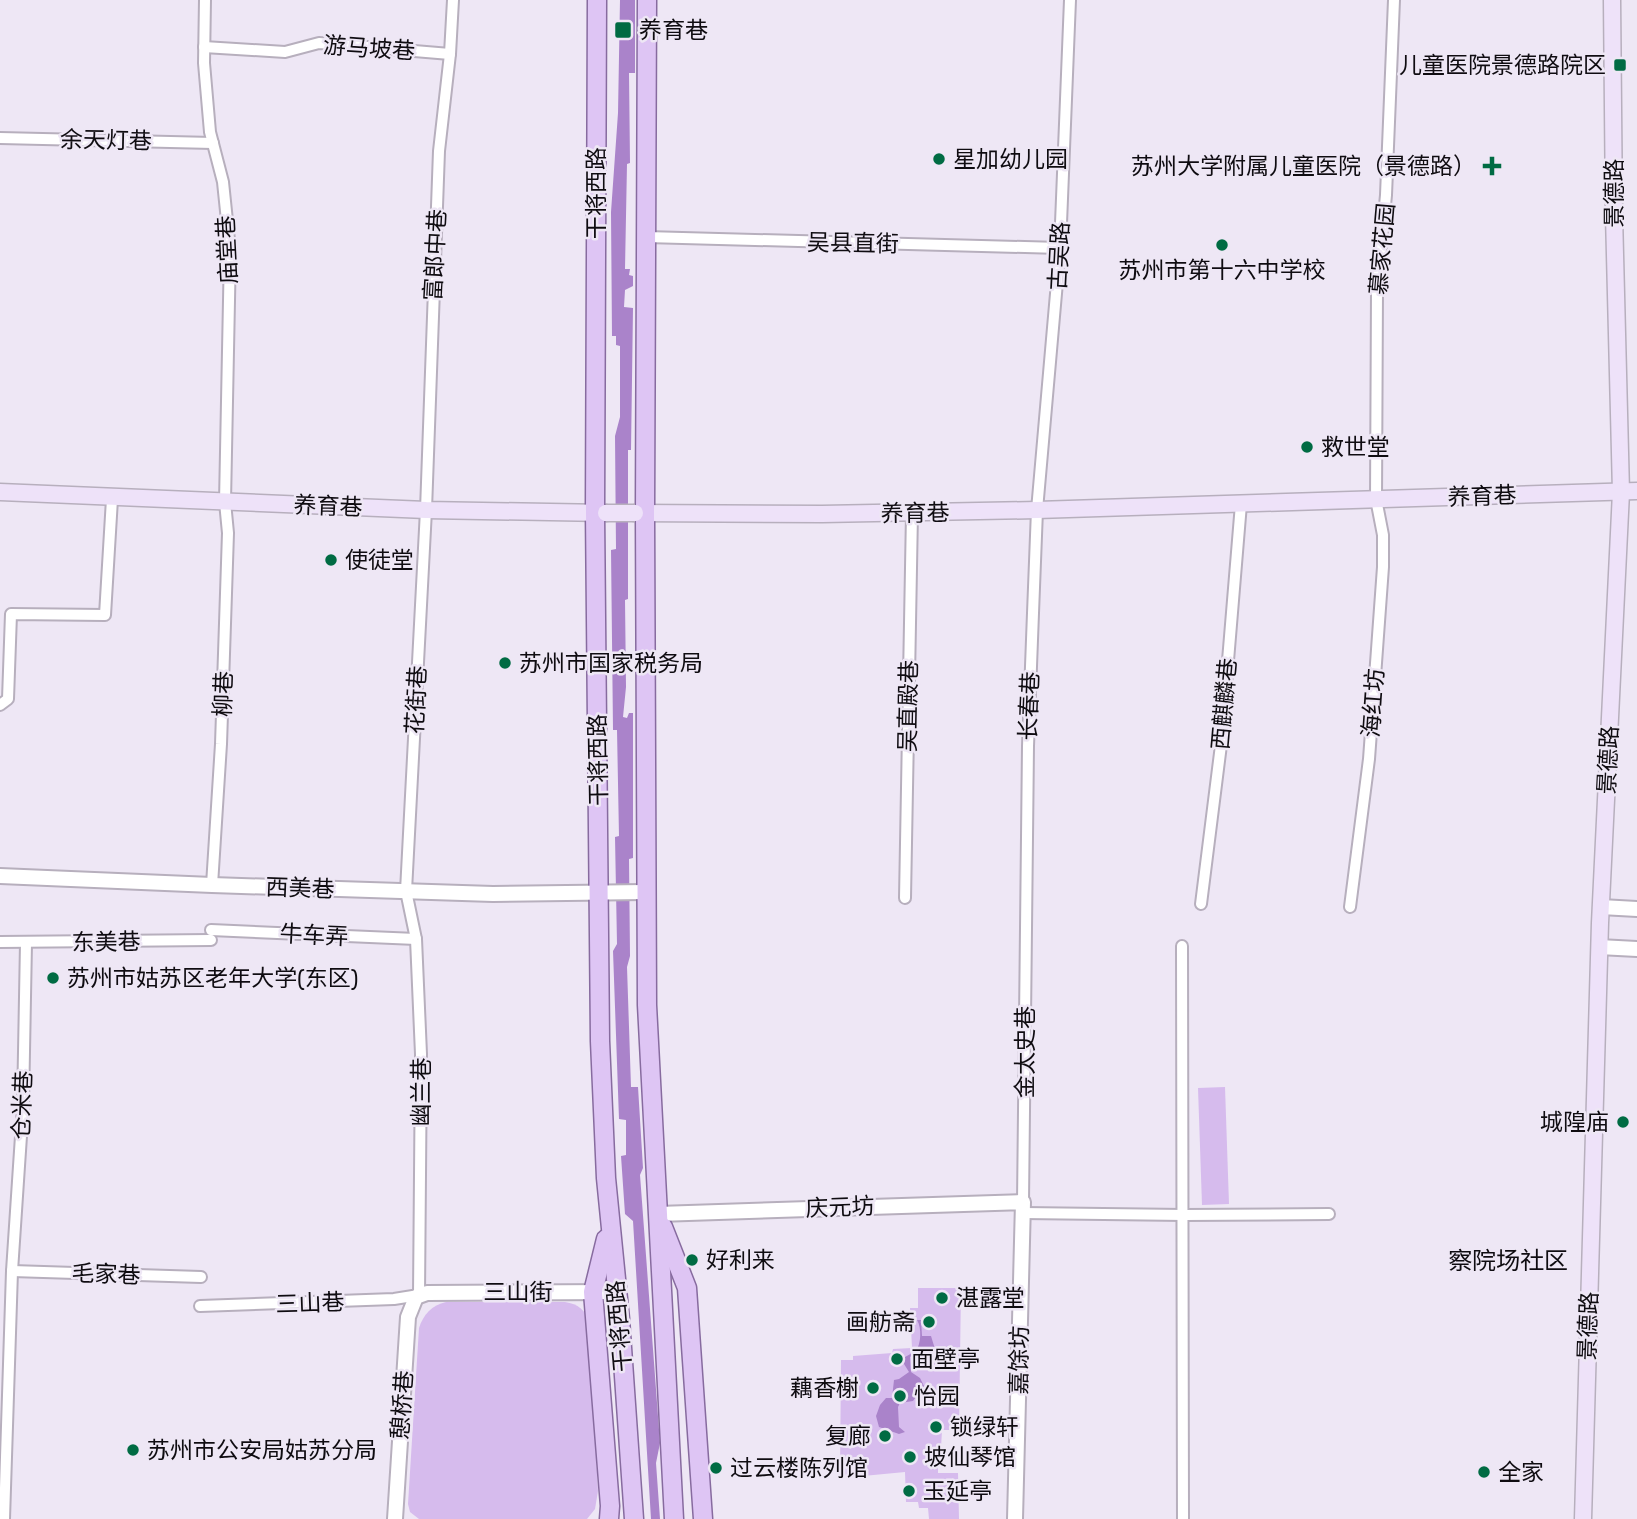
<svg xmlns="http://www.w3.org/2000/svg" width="1637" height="1519" font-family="Rubik,'Noto Sans SC',sans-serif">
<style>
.green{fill:#d6bbed}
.water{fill:#aa83ca}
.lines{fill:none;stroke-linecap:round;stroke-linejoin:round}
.minor-casing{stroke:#b7afbd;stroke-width:14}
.tertiary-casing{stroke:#b7afbd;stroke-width:18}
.secondary-casing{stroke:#b7afbd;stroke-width:19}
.primary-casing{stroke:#876b9f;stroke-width:21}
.minor{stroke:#fff;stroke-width:10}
.tertiary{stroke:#fff;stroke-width:14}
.secondary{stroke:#eee2f9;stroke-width:16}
.primary{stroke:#dec5f4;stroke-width:18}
.secondary-bridge-casing{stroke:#b7afbd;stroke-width:19;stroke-linecap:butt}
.secondary-bridge{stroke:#eee2f9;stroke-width:16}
.poi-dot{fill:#006b43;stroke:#eee7f5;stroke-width:2.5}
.labels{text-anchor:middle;stroke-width:5;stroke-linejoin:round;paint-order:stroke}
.poi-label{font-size:23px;fill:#0f0c11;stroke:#eee7f5;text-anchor:start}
.street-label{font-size:23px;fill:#0f0c11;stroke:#eee7f5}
.neighbourhood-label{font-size:24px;fill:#0f0c11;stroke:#eee7f5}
</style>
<rect width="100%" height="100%" fill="#eee7f5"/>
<g class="green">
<path d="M1225,1087L1229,1204L1202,1205L1198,1088Z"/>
<path d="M918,1288H961L959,1430H942L941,1448H927V1459L938,1460V1473H958L959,1519H929L928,1508H919L918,1502H906L905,1472L863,1476L840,1474L841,1360H853V1356L892,1353L893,1349L912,1348L910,1308H918Z"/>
<path d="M446,1302H565C578,1304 586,1310 589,1323L598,1491L595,1509L587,1519H419L410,1512L408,1504L419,1328C423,1315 432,1305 446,1302Z"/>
</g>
<g class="water">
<path d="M620,0H635V73H629L630,163L627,164L625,269H630L629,275L633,276V286L625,290L624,307L633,308L631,450H628V599L625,600L626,687L623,717L627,718L629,713H633V858L629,859L630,956L627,967L631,1087H638L643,1168L640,1175L660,1443L656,1463L660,1519H651L633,1221L625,1214L621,1156L626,1155V1120L619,1119L613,951L617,944L615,837L619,836L617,730H613L611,550L616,549L615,436L620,417V346L616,345V336H612L611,212L618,113Z"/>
<path d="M917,1320H921L922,1336H931L935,1349L928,1347L926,1350L916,1352L910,1357L911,1372L920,1378L924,1386L913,1401L900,1403L898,1407L899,1427L905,1432L899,1434L879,1427L876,1416L880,1405L886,1398H892L894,1380L899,1379L909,1372L904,1364L905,1357L916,1351C921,1344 922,1328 917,1320Z"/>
</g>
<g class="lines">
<g class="minor-casing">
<g id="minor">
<path d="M205,0L204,63L210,132L223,182L230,250L225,502L228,533L221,744L212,885"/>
<path d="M204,47L285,52L319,43L450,54"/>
<path d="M0,138L213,143"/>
<path d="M646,237L1060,248"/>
<path d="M0,705L8,699L11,614L105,615L112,499"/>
<path d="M905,898L912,513"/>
<path d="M1201,904L1221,745L1241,504"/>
<path d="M1350,907L1369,759L1383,567V535L1376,499L1377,290L1386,195L1394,0"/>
<path d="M211,930L416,939"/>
<path d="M0,942L211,940"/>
<path d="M1182,946L1183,1519"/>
<path d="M1023,1202L1028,746L1033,613L1037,510L1060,248L1070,0"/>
<path d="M1023,1213L1184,1215L1329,1214"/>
<path d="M12,1271L201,1277"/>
<path d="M200,1306L394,1299L419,1295L421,1054L416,939L406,891L426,510L439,151L450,54L453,0"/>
<path d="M4,1519L12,1271L23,1106L26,943"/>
</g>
</g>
<g class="tertiary-casing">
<g id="tertiary">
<path d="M0,876L212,885L493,894L645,892"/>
<path d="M1601,907L1637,909"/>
<path d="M1599,947L1637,949"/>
<path d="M658,1214L1023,1202L1015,1519"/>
<path d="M395,1519L408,1317L416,1297L427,1293L617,1292"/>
</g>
</g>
<g class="secondary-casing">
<g id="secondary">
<path d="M0,492L426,510L606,513"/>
<path d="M635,513L822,514L1037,510L1637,491"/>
<path d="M1583,1519L1600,923L1621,492L1614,215L1612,0"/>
</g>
</g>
<g class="primary-casing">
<g id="primary">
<path d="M597,0L595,512L600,1041L606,1178L620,1319L634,1519"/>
<path d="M647,0L645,514L647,1005L674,1519"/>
<path d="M663,1227L687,1288L703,1519"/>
<path d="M606,1239L593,1292L610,1506L609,1519"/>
</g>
</g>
<use href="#minor" class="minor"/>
<use href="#tertiary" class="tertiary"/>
<use href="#secondary" class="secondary"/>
<use href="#primary" class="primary"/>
<g class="secondary-bridge-casing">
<path id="secondary-bridge" d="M606,513H635"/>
</g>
<use href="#secondary-bridge" class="secondary-bridge"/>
</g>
<g class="poi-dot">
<rect x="614" y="21" width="18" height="18" rx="3.5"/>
<rect x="1613" y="58" width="14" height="14" rx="3.5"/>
<circle cx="939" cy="159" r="7"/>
<path d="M1488.5 155.5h7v7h7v7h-7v7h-7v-7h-7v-7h7z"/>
<circle cx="1222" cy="245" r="7"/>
<circle cx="1307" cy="447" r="7"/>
<circle cx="331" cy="560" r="7"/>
<circle cx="505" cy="663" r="7"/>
<circle cx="53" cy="978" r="7"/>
<circle cx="1623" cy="1122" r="7"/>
<circle cx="692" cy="1260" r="7"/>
<circle cx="942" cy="1298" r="7"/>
<circle cx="929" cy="1322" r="7"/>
<circle cx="897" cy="1359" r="7"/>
<circle cx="873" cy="1388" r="7"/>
<circle cx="900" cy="1396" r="7"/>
<circle cx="936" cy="1427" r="7"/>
<circle cx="885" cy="1436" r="7"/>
<circle cx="133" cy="1450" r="7"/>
<circle cx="910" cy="1457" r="7"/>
<circle cx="716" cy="1468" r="7"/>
<circle cx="1484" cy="1472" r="7"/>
<circle cx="909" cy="1491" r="7"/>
</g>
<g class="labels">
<g class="poi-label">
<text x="639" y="38">养育巷</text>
<text x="1606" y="73" text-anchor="end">儿童医院景德路院区</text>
<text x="953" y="167">星加幼儿园</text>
<text x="1476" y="174" text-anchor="end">苏州大学附属儿童医院（景德路）</text>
<text x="1222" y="278" text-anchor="middle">苏州市第十六中学校</text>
<text x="1321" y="455">救世堂</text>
<text x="345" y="568">使徒堂</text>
<text x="519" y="671">苏州市国家税务局</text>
<text x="67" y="986">苏州市姑苏区老年大学(东区)</text>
<text x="1609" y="1130" text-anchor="end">城隍庙</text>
<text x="706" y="1268">好利来</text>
<text x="956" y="1306">湛露堂</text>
<text x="915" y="1330" text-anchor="end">画舫斋</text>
<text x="911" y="1367">面壁亭</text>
<text x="859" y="1396" text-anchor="end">藕香榭</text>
<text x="914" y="1404">怡园</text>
<text x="950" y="1435">锁绿轩</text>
<text x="871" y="1444" text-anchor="end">复廊</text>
<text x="147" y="1458">苏州市公安局姑苏分局</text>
<text x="924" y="1465">坡仙琴馆</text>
<text x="730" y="1476">过云楼陈列馆</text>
<text x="1498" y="1480">全家</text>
<text x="923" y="1499">玉延亭</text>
</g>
<g class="street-label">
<text transform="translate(369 48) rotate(4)" y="8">游马坡巷</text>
<text transform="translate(106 140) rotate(1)" y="8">余天灯巷</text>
<text transform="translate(596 193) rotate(-90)" y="8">干将西路</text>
<text transform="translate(1614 193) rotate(-90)" y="8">景德路</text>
<text transform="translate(853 243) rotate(1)" y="8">吴县直街</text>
<text transform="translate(1382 249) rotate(-85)" y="8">慕家花园</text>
<text transform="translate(227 250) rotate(-93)" y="8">庙堂巷</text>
<text transform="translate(435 255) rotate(-87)" y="8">富郎中巷</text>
<text transform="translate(1059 256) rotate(-87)" y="8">古吴路</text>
<text transform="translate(1482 496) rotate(-2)" y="8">养育巷</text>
<text transform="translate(328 506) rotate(2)" y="8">养育巷</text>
<text transform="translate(915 513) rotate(-1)" y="8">养育巷</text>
<text transform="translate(223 694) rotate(-88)" y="8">柳巷</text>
<text transform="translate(416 700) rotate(-87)" y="8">花街巷</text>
<text transform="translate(1373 703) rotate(-86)" y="8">海红坊</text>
<text transform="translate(1224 704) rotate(-85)" y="8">西麒麟巷</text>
<text transform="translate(908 706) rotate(-89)" y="8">吴直殿巷</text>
<text transform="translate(1029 706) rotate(-88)" y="8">长春巷</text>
<text transform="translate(598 760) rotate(-91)" y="8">干将西路</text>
<text transform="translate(1608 760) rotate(-87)" y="8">景德路</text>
<text transform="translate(300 888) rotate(2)" y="8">西美巷</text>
<text transform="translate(314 935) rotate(3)" y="8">牛车弄</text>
<text transform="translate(106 942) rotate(-1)" y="8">东美巷</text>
<text transform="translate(1025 1052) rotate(-90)" y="8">金太史巷</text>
<text transform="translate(421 1092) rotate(-90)" y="8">幽兰巷</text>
<text transform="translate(22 1105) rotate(-88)" y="8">仓米巷</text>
<text transform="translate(840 1207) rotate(-2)" y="8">庆元坊</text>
<text transform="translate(106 1274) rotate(2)" y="8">毛家巷</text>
<text x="518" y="1300">三山街</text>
<text transform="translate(310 1303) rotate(-2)" y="8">三山巷</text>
<text transform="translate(619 1326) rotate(-95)" y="8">干将西路</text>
<text transform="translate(1588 1326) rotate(-88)" y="8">景德路</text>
<text transform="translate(1019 1360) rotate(-89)" y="8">嘉馀坊</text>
<text transform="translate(402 1405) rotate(-86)" y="8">憩桥巷</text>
</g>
<g class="neighbourhood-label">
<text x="1508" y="1269">察院场社区</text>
</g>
</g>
</svg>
